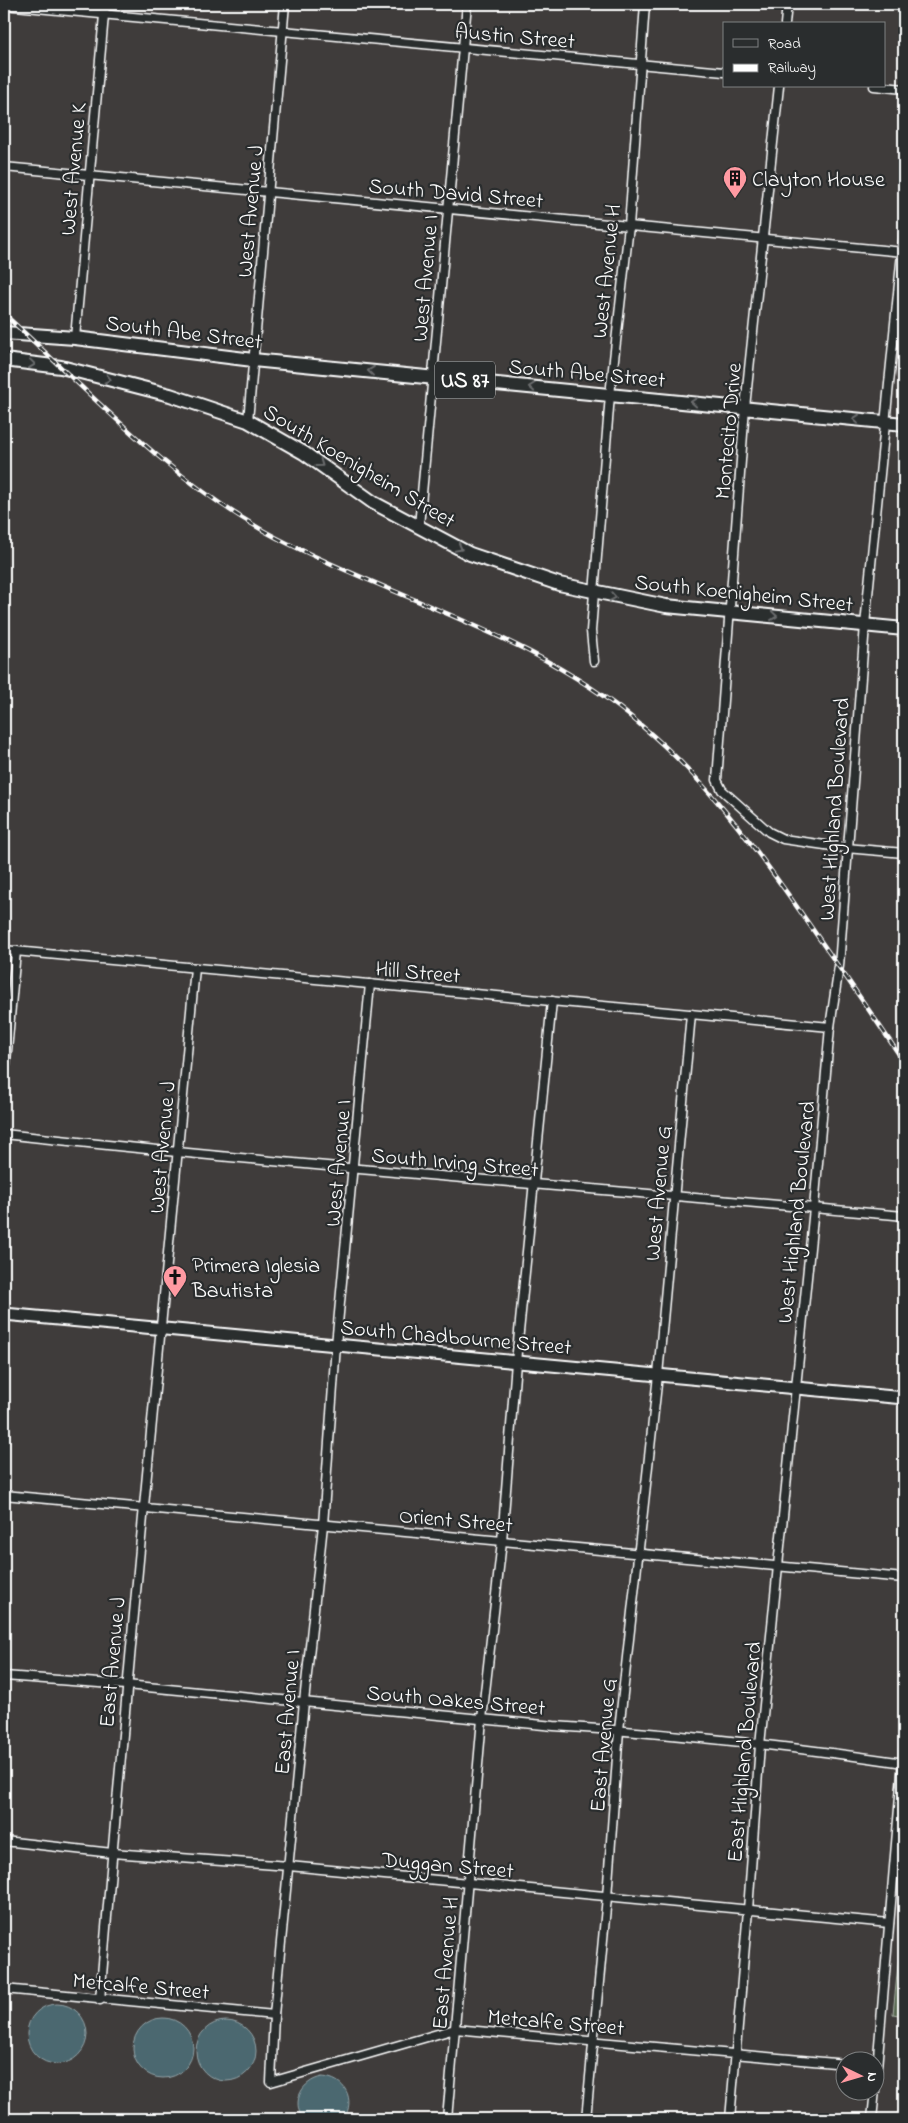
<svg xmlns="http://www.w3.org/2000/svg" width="908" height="2123" font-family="'Indie Flower',sans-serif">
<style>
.green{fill:#596851;stroke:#acb4a8}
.water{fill:#4b686f;stroke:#93a4a9}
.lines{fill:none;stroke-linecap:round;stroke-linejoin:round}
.minor-casing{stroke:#fff;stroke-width:11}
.secondary-casing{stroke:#fff;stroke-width:15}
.primary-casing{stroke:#fff;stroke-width:16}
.minor{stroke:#2a2d2e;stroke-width:8}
.secondary{stroke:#2a2d2e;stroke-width:11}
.primary{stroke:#2a2d2e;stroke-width:12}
.rail-casing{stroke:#fff;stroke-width:4.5}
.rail{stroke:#2a2d2e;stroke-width:2.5;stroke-dasharray:8;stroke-linecap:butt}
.oneway{stroke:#6a6c6d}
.labels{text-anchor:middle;stroke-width:4.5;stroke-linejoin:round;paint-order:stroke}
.shield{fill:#2a2d2e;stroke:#bfc0c0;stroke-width:1}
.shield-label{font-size:21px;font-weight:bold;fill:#fff}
.street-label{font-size:22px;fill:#fff;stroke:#2a2d2e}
.poi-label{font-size:22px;fill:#fff;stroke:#2a2d2e;text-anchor:start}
</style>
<rect width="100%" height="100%" fill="#3f3c3b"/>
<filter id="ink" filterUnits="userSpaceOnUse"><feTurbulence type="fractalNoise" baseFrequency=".02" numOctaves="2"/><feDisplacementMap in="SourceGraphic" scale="10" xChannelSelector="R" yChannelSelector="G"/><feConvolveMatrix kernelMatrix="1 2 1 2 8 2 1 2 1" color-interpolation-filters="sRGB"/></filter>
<g filter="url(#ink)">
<path class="green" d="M904,1906V2016L893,2014Z"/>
<g class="water">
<circle cx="57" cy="2034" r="30"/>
<circle cx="163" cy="2048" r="30"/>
<circle cx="226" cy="2051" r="30"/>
<path d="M322,2077C345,2078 356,2099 344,2119H303C291,2101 302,2081 322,2077Z"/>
</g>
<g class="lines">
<g class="minor-casing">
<g id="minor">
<path d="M4,5L724,72"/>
<path d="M785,24L787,4"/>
<path d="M779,86L745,407L717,780L722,790L769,832L783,839L846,848L904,853"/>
<path d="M874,86L904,89"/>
<path d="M4,167L904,252"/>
<path d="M75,338L105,4"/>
<path d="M248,421L285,4"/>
<path d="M419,526L467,4"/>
<path d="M594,661L591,631L594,593L610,395L629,226L645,4"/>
<path d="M4,950L830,1027"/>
<path d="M370,984L336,1345L323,1525L304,1702L274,2015L271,2082L455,2029L846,2064"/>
<path d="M4,1084L16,951"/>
<path d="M4,1134C303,1167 604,1189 904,1216"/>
<path d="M4,1495L904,1578"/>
<path d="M4,1676L126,1685L554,1726C671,1733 788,1746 904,1763"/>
<path d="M4,1841L112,1853L289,1866L889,1923"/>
<path d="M4,1989L274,2015"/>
<path d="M100,2000C128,1656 163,1312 195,968"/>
<path d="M876,2080L904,1749"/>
<path d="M447,2119L482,1719L502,1541L516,1362L552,1001"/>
<path d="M586,2119L607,1897L619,1730L658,1375L691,1014"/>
<path d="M730,2119L748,1910L760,1745L814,1208L830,1027L839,966L865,625L904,233"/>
<path d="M872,2119L875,2090"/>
</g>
</g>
<g class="secondary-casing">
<path id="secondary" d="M4,1314L904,1398"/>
</g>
<g class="primary-casing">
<g id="primary">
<path d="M4,333L75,338L253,360L904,424"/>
<path d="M4,360L61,367L170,395L248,421L304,453L374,503L470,554L559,584L666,606L904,629"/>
</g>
</g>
<use href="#minor" class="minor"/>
<use href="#secondary" class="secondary"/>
<use href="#primary" class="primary"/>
<g class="rail-casing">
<path id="rail" d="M4,314C91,393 172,483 277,538C399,601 537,635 643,727C706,780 755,847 802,914C836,963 871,1012 904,1062"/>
</g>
<use href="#rail" class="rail"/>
</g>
<defs><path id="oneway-chevron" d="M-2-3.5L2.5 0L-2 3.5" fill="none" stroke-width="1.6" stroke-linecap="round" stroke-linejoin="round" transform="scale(1.25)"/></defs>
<g class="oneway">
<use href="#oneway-chevron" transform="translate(32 364) rotate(7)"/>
<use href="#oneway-chevron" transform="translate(371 371) rotate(-174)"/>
<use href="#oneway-chevron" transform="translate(108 379) rotate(14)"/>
<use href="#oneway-chevron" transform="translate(532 387) rotate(-175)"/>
<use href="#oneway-chevron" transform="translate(694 402) rotate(-175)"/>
<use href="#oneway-chevron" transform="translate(856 419) rotate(-174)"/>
<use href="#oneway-chevron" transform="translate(320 464) rotate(36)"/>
<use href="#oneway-chevron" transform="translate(459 548) rotate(28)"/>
<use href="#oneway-chevron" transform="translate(613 597) rotate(10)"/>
<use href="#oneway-chevron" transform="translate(774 616) rotate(6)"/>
</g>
</g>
<defs>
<g id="building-pin" transform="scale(1.25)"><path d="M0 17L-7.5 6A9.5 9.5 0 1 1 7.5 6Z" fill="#ff9aa2" stroke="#2a2d2e"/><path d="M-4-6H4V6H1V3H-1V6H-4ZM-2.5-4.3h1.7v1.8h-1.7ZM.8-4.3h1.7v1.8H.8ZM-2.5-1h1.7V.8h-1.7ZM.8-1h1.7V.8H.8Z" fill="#111"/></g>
<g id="church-pin" transform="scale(1.25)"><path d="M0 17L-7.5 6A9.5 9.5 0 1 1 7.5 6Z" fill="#ff9aa2" stroke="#2a2d2e"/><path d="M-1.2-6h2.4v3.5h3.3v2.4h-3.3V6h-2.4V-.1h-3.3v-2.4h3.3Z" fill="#111"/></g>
</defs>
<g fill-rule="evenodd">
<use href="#building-pin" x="735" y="178"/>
<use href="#church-pin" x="175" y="1277"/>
</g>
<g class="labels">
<rect class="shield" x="435" y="361.5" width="60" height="37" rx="4"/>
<g class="shield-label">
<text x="465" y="387">US 87</text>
</g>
<g class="street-label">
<text transform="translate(515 35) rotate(5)" y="8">Austin Street</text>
<text transform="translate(72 169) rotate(-85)" y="8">West Avenue K</text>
<text transform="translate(456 192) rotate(5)" y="8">South David Street</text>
<text transform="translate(249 211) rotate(-85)" y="8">West Avenue J</text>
<text transform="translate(605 271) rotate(-84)" y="8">West Avenue H</text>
<text transform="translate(424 278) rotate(-85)" y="8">West Avenue I</text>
<text transform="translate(184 331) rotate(7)" y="8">South Abe Street</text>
<text transform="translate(587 372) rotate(5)" y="8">South Abe Street</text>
<text transform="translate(727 431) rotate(-85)" y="8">Montecito Drive</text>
<text transform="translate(360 465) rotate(31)" y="8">South Koenigheim Street</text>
<text transform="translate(744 592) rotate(6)" y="8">South Koenigheim Street</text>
<text transform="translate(833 809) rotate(-86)" y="8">West Highland Boulevard</text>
<text transform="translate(418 971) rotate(5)" y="8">Hill Street</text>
<text transform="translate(161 1147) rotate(-85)" y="8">West Avenue J</text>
<text transform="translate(455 1161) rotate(5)" y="8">South Irving Street</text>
<text transform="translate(337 1163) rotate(-85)" y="8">West Avenue I</text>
<text transform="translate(657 1193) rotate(-85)" y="8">West Avenue G</text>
<text transform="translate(795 1212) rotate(-84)" y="8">West Highland Boulevard</text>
<text transform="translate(456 1336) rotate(5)" y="8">South Chadbourne Street</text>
<text transform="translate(456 1519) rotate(5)" y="8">Orient Street</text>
<text transform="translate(111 1662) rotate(-85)" y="8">East Avenue J</text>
<text transform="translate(456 1699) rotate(5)" y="8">South Oakes Street</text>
<text transform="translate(286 1712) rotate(-85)" y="8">East Avenue I</text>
<text transform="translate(602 1745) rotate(-85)" y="8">East Avenue G</text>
<text transform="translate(743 1752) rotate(-85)" y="8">East Highland Boulevard</text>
<text transform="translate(448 1864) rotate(5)" y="8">Duggan Street</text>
<text transform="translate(444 1963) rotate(-85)" y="8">East Avenue H</text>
<text transform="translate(141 1985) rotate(5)" y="8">Metcalfe Street</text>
<text transform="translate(556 2021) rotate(5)" y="8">Metcalfe Street</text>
</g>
<g class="poi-label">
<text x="752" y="186">Clayton House</text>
<text x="192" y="1272">Primera Iglesia<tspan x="192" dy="25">Bautista</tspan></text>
</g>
</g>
<rect width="908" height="2123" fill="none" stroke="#2a2d2e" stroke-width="20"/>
<rect x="10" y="10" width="888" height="2103" fill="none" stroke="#fff" stroke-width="2" filter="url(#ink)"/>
<rect x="723" y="22" width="162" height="65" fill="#2a2d2e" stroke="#7f8182"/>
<rect x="733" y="39" width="25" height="8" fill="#2a2d2e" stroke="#7f8182"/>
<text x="768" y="48" font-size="15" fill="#ffffff">Road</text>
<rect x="733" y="64" width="25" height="8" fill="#ffffff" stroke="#7f8182"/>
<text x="768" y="72" font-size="15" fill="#ffffff">Railway</text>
<g transform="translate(860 2076) rotate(95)"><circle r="24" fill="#2a2d2e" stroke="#7f8182"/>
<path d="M0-4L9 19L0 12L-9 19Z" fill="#ff9aa2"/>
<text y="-8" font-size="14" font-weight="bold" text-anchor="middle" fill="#ffffff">N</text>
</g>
</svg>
